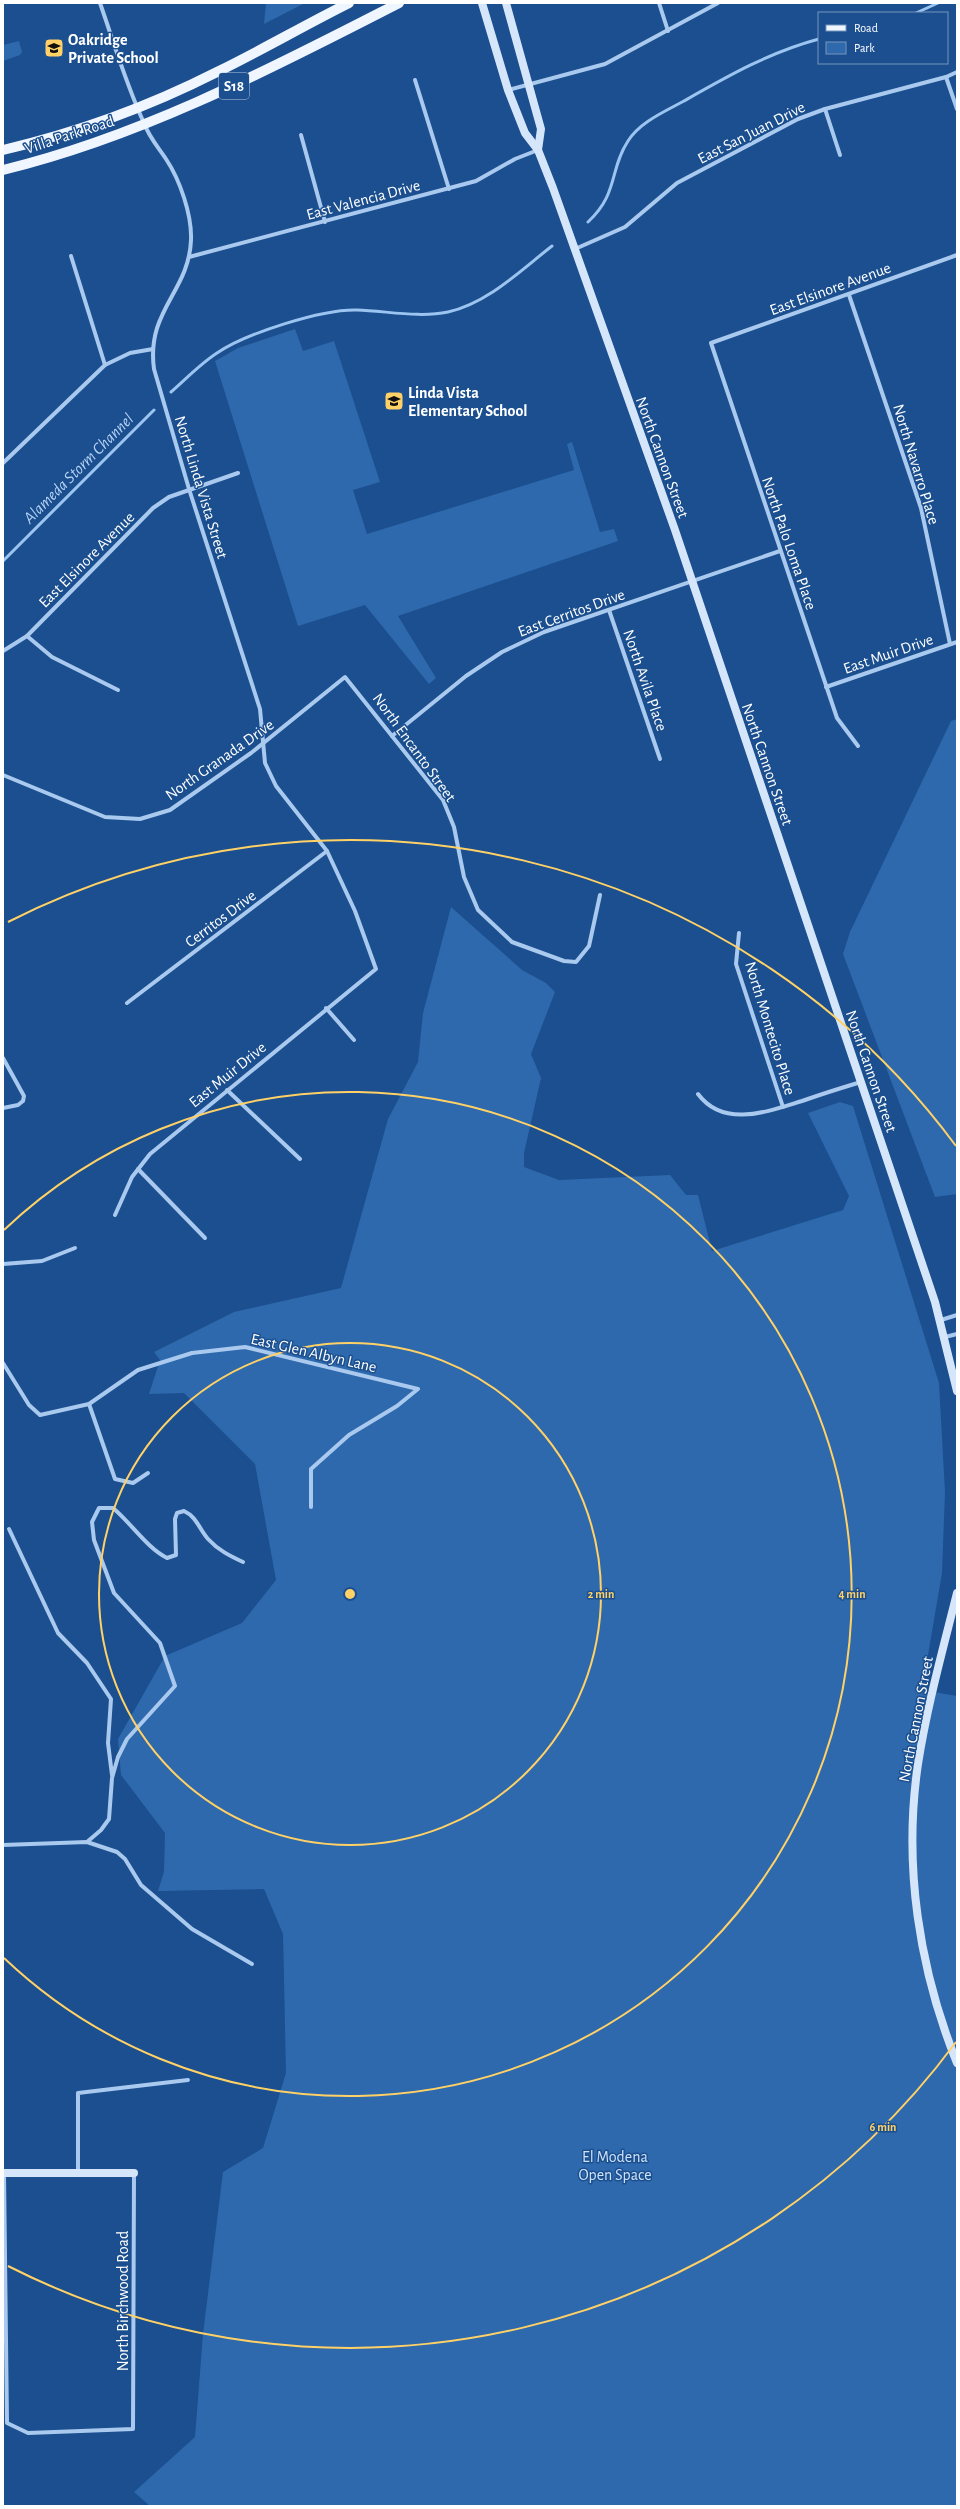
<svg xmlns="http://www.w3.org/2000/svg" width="960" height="2509" font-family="'Alegreya Sans',sans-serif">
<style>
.green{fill:#2e69ad}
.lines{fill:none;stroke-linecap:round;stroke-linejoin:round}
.stream{stroke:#9cc4f0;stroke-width:3}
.street{stroke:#a9c9ee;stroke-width:4}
.secondary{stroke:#d6e6fa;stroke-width:8}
.primary{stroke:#f0f6ff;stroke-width:10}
.ring{fill:none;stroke:#ffd166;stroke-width:2}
.labels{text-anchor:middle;stroke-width:3;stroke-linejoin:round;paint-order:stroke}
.shield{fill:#1b4f8f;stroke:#bbcadd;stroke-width:1}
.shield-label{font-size:15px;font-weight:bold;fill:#fff}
.poi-label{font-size:16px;font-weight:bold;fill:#fff;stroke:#1b4f8f;text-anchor:start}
.street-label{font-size:16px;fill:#fff;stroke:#1b4f8f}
.park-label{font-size:16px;fill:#cfe3fa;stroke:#1b4f8f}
.water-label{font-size:17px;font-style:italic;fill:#b5d3f5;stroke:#1b4f8f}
.centre{fill:#ffd166;stroke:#1b4f8f;stroke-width:2}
.ring-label{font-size:12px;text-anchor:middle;font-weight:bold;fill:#ffd166;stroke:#1b4f8f;stroke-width:3;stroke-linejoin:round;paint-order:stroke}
</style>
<rect width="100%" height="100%" fill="#1b4f8f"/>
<g class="green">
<path d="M266,3H305L264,24Z"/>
<path d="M19,41L22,52L20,55L3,61V45Z"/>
<path d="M295,329L303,351L334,341L380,482L353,490L367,534L574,470L567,444L572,442L600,532L614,529L618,541L398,616L436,678L429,684L365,605L298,626L215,361L238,348Z"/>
<path d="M957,719V1194L935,1197L843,954L850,932L951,721Z"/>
<path d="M451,907L522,970L546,983L555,992L531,1054L541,1078L524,1153V1167L559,1180L670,1175L686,1195H698L712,1251L843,1210L849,1196L808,1113L840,1102L853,1106L939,1383L945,1492L942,1573L922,1690L957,1696V2506H150L134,2492L195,2437L203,2334L223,2172L263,2148L286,2073L283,1934L264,1889L158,1891L164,1872L165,1833L121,1775L118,1739L165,1656L242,1623L276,1580L255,1464L184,1393L149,1394L160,1360L154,1352L234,1312L341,1288L388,1119L418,1062L423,1013Z"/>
</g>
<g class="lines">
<g class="stream">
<path d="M916,13L938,3"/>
<path d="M588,222C619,193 609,170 628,141C640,122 664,112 684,101C728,76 770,52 819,39"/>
<path d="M171,392C186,379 200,364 217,353C247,333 322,309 357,310C387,311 419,318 448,312C488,303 521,270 552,246"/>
<path d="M3,561L154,410"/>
</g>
<g class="street">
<path d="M100,3C114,43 126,84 144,123C149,137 158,147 166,159C180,180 192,215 191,240C189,292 146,310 154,369L189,489L260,709L265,763L276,786L327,851L355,911L376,969L150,1154L132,1177L115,1215"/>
<path d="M659,3L668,31"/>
<path d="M946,77L957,109"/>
<path d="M415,80L449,189"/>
<path d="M508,90L605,64L718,3"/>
<path d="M825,109L840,155"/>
<path d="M301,135L325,222"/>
<path d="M575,249L625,227L677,183L798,119L825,109L946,77L957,72"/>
<path d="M71,256L105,365"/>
<path d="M189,257L476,181L515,159L538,150"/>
<path d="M849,295L921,508L950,644"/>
<path d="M3,463L105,365L130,353L153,349"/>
<path d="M609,610L660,759"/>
<path d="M27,636L52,657L118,690"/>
<path d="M3,651L27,636L153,508L169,497L238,473"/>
<path d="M826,687L957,642"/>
<path d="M392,736L466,676L502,652L544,632L780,551"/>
<path d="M858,746L837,718L711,343L957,255"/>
<path d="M3,775L105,817L140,819L170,810L251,753L345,677L443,800L454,827L464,877L478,910L512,942L564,961L576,962L589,946L600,895"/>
<path d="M739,933L736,964L783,1107"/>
<path d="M127,1003L327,851"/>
<path d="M326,1008L354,1040"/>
<path d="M3,1058L24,1096L23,1101L18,1105L3,1108"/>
<path d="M227,1090L300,1159"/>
<path d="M698,1094C724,1129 769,1111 802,1101C822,1094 841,1088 861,1082"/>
<path d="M138,1169L205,1238"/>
<path d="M3,1264L42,1261L75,1248"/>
<path d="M941,1320L957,1315"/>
<path d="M945,1337L957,1334"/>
<path d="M3,1363L29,1405L40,1415L89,1404L138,1370L192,1353L245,1347L418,1389L397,1406L349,1435L311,1469V1507"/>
<path d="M89,1404L115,1479L133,1483L148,1473"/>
<path d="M9,1529L58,1633L87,1663L111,1699L108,1743L112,1775"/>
<path d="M87,1842L101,1830L109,1819L112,1778L118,1757L127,1739L175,1686L160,1643L114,1593L94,1540L92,1522L99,1508H113C131,1523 147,1548 167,1558L176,1555L175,1519L177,1513L184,1511C197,1517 199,1529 208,1539C218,1550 230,1556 243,1562"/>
<path d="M3,1845L87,1842L117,1852L125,1859L141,1885L192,1929L252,1964"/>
<path d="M4,2173L7,2423L28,2433L133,2429L134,2173"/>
<path d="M78,2173V2093L188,2080"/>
</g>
<g class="secondary">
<path d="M482,3L508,90L525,133L538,150L553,188L675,530L935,1302L957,1391"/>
<path d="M506,3L541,129L538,150"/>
<path d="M957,1593C943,1649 927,1706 918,1764C903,1865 919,1969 957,2063"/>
<path d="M3,2173H134"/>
</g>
<g class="primary">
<path d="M3,150C76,133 150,106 217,72C262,50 305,25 349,3"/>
<path d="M3,170C143,136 272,68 399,3"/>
</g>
</g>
<g class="ring">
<circle cx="350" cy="1594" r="251"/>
<path d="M4 1230A502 502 0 1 1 4 1958"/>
<path d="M956 2042A754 754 0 0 1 8 2266M8 922A754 754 0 0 1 956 1146"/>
</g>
<defs>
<g id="school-square" transform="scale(1)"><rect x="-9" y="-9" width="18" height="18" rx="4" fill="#ffd166" stroke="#1b4f8f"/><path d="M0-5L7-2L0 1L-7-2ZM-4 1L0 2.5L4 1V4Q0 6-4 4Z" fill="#111"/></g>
</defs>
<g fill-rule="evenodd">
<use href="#school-square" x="54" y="48"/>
<use href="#school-square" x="394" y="401"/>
</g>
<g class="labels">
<rect class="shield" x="219" y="73" width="30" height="26" rx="3"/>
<g class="shield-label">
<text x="234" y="91">S18</text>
</g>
<g class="poi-label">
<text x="68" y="45">Oakridge<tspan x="68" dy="18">Private School</tspan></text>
<text x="408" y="398">Linda Vista<tspan x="408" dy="18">Elementary School</tspan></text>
</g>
<g class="street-label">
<text transform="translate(751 132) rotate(-27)" y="6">East San Juan Drive</text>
<text transform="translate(69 134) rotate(-18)" y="6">Villa Park Road</text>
<text transform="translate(363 199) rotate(-15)" y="6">East Valencia Drive</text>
<text transform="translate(830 288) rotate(-20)" y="6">East Elsinore Avenue</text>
<text transform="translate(663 457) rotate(70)" y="6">North Cannon Street</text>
<text transform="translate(917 464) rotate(73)" y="6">North Navarro Place</text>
<text transform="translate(202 487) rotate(73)" y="6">North Linda Vista Street</text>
<text transform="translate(790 543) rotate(71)" y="6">North Palo Loma Place</text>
<text transform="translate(86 559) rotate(-45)" y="6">East Elsinore Avenue</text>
<text transform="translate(571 612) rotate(-20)" y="6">East Cerritos Drive</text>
<text transform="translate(888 653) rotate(-19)" y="6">East Muir Drive</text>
<text transform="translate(646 680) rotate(71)" y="6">North Avila Place</text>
<text transform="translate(415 747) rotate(54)" y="6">North Encanto Street</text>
<text transform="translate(219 759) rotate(-35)" y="6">North Granada Drive</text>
<text transform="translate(768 764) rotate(71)" y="6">North Cannon Street</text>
<text transform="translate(220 918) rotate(-37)" y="6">Cerritos Drive</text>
<text transform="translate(771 1028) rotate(73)" y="6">North Montecito Place</text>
<text transform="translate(872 1071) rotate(71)" y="6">North Cannon Street</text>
<text transform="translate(227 1074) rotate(-39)" y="6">East Muir Drive</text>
<text transform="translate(314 1352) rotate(13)" y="6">East Glen Albyn Lane</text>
<text transform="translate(915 1719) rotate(-79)" y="6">North Cannon Street</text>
<text transform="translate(122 2301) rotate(-90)" y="6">North Birchwood Road</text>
</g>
<g class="park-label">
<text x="615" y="2162">El Modena<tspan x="615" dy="18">Open Space</tspan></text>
</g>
<g class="water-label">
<text transform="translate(78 468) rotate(-45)" y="6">Alameda Storm Channel</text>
</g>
</g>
<circle cx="350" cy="1594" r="6" class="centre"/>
<g class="ring-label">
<text x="601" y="1598">2 min</text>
<text x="852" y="1598">4 min</text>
<text x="883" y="2131">6 min</text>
</g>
<rect width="960" height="2509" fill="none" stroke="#ffffff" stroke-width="8"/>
<rect x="818" y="12" width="130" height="52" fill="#1b4f8f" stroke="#7695bc"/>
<rect x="826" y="25" width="20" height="6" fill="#f0f6ff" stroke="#7695bc"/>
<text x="854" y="32" font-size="12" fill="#ffffff">Road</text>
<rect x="826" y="42" width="20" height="12" fill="#2e69ad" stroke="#7695bc"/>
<text x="854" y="52" font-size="12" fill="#ffffff">Park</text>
</svg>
